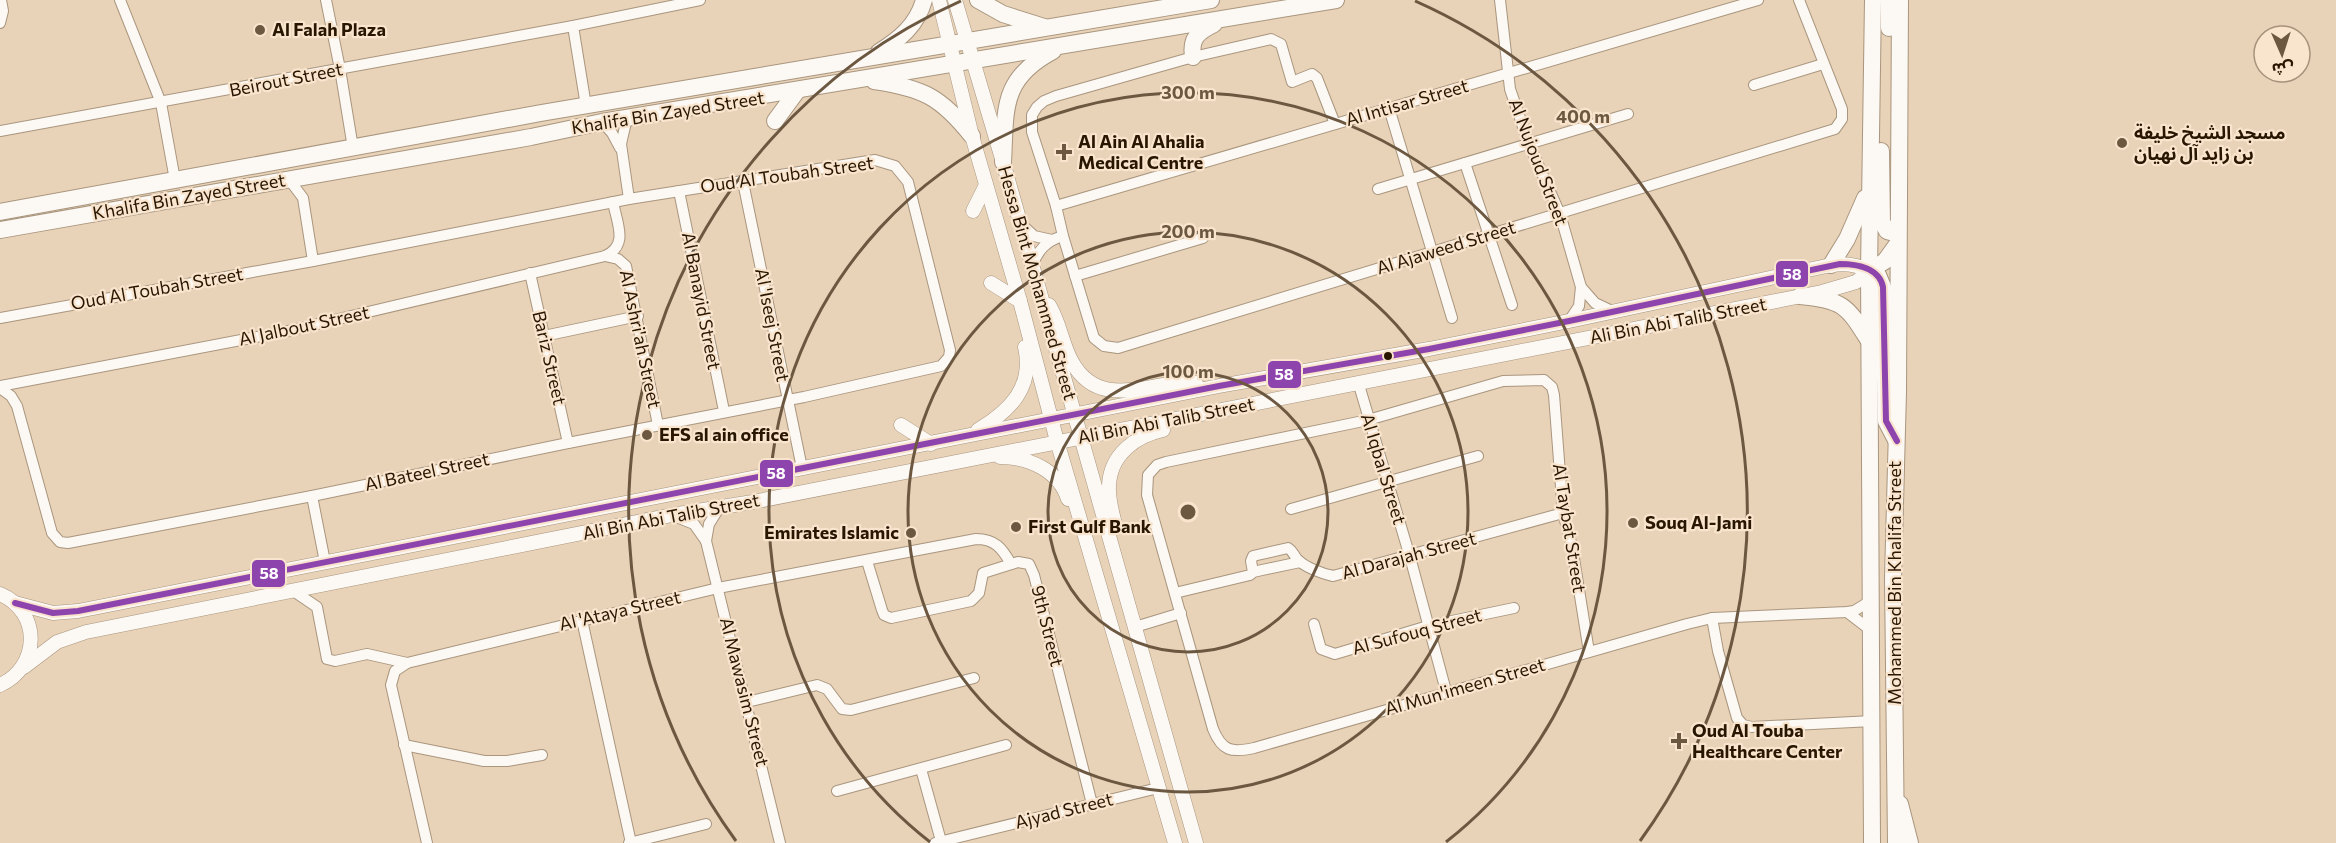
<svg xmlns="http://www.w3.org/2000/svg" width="2336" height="843" font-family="Commissioner,'Noto Sans Arabic',sans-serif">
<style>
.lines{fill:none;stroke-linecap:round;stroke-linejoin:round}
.minor-casing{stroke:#a9967e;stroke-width:12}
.secondary-casing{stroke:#a9967e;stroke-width:15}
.primary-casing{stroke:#a9967e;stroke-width:18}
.trunk-casing{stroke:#a9967e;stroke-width:18}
.minor{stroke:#fcf8f4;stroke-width:10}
.secondary{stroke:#fcf8f4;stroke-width:14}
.primary{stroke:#fcf8f4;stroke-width:16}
.trunk{stroke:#fcf8f4;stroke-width:16}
.bus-1-casing{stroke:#f9e4cd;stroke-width:10}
.bus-1{stroke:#8e44ad;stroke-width:6}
.ring{fill:none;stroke:#6c5840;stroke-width:3}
.poi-dot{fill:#6c5840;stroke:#f9e4cd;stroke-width:2}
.bus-dot{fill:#291600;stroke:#f9e4cd;stroke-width:2}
.labels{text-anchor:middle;stroke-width:4.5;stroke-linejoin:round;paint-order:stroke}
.poi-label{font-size:18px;font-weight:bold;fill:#291600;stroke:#f9e4cd;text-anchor:start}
.street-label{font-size:18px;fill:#291600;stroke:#f9e4cd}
.centre{fill:#6c5840;stroke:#f9e4cd;stroke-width:3}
.ring-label{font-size:18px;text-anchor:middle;font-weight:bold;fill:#6c5840;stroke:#f9e4cd;stroke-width:4.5;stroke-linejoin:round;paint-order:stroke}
.line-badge{stroke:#f9e4cd;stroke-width:2}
.badge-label{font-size:16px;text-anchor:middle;font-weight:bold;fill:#fff}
</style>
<rect width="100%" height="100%" fill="#e8d2b8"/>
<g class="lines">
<g class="minor-casing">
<g id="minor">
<path d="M120,0L161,103L175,180"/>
<path d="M326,0L340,69L353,148"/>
<path d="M1500,0L1510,89L1529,144L1560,214L1581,287L1579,306L1569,321"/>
<path d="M0,23L3,11L1,0"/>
<path d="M573,26L586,106"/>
<path d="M1754,85L1823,64"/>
<path d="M1389,108L1452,318"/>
<path d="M627,118L621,144L629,199"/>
<path d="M602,122L612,133L620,148"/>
<path d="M1335,124L1317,78L1312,74L1292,82L1281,44L1271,39L1193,57L1056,96L1044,101L1037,107L1032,115V132L1056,206L1063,236L1094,338L1104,346L1118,348L1835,129L1842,119V109L1799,0"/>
<path d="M0,131L573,26L700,0"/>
<path d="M1465,163L1512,305"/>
<path d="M288,178L303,198L313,261"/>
<path d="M743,182L802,468"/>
<path d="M1378,189L1628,114"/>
<path d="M679,191L724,411"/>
<path d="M1056,206L1758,0"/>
<path d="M1021,224L1034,236L1052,240"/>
<path d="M605,256L618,259L626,266L658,425"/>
<path d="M1032,266C1038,250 1046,241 1063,236"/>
<path d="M530,273L568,443"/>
<path d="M1075,276L1203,238"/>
<path d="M1581,287L1595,303L1614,312"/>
<path d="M0,318L313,261L629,199L875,160L895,166L908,182L950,350L949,357L941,366L804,397L568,443L312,496L68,543L60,542L52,533L17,406L11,396L0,388"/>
<path d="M544,336L638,316"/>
<path d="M1359,385L1410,557L1446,691"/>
<path d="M0,386L288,331L605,256C629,245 617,224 613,202"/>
<path d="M312,496L325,562"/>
<path d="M1291,509L1478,456"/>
<path d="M674,516L694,524L706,541L780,843"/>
<path d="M706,541L709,524L719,508"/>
<path d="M867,561L882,610L884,615L891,618L971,601L979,593L983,573L1018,562L1029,564L1034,575L1092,804"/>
<path d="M1253,572L1300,562"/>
<path d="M292,590L317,607L327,659L335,661L367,654L407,663"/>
<path d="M1175,593L1250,575L1253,572L1251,561L1253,556L1288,548C1293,551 1293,554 1297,559C1304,567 1323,574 1333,576L1563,513"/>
<path d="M1847,612L1873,632"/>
<path d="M1712,618L1718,651L1737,718L1743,725L1752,727L1873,721"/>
<path d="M582,620L631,843"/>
<path d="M1314,624L1321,649L1335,654L1428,626L1514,608"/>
<path d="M1135,627L1181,613"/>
<path d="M1589,652L1572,546L1563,513L1554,395L1552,387L1544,380L1503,381L1368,420L1166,462L1157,465L1148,475L1147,495L1213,729C1222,751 1231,753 1254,748L1687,624L1712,618L1847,612L1854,611L1872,600"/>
<path d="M747,702L817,685L827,689L842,709L851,710L974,678"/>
<path d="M404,745L484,761H507L542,755"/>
<path d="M921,769L941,841"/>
<path d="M837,791L1006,745"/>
<path d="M427,843L391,685L395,671L407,663L718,588L976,539C995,539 1002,548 1011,564"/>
<path d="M629,843L706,824"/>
<path d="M935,843L1158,788"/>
</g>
</g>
<g class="secondary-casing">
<g id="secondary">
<path d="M939,0L972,136L1020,301L1057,441L1175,843"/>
<path d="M955,0L1003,162L1196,843"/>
<path d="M973,211L986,185"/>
<path d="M991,283L1020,301"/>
<path d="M1049,305C1060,323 1062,344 1072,362C1101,414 1154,378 1196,383"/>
<path d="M901,425L931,444"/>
<path d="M978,430C1010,411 1034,387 1025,347"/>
<path d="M1000,457C1028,457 1059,470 1068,499"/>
<path d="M1116,528C1113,515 1108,500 1109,486C1110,455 1135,436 1163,430"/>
<path d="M0,594C42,612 40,667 0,685"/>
<path d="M15,603L53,613L78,611L1219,386L1429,349L1569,321L1831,265C1845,263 1857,264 1869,271L1856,282L1822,292L753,502L672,515L86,632L57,642L24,667"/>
</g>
</g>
<g class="primary-casing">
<g id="primary">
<path d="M978,0L1003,14L1044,27"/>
<path d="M879,52C900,39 917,25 924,0"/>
<path d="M1193,57C1190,38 1198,32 1214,24"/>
<path d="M874,81C923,88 941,97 972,136"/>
<path d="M775,121L797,91"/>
<path d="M1003,162C1006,110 1000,79 1053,51"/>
<path d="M0,212L541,113L1211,0"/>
<path d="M0,230L531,137L602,122L1336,0"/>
</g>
</g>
<g class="trunk-casing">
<g id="trunk">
<path d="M1889,0V28"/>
<path d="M1881,151L1882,222L1887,231L1898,234"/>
<path d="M1831,265L1847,239L1865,198"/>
<path d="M1869,271L1878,275L1883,287L1886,421L1896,440"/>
<path d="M1869,271L1885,261L1898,243"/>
<path d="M1800,296C1844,300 1847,306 1869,341"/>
<path d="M1900,804L1910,843"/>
<path d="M1872,843L1869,271L1873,0"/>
<path d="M1896,843L1893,578L1898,392L1900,0"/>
</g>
</g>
<use href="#minor" class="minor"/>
<use href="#secondary" class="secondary"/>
<use href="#primary" class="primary"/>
<use href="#trunk" class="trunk"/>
<g class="bus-1-casing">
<path id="bus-1" d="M15,603L53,613L78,611L1219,386L1429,349L1569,321L1840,264C1857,264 1879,268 1883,287L1886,421L1897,441"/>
</g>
<use href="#bus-1" class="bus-1"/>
</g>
<g class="ring">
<circle cx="1188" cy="512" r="140"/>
<circle cx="1188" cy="512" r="280"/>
<path d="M930 842A419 419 0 1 1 1446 842"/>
<path d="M736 841A559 559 0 0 1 961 1M1415 1A559 559 0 0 1 1640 841"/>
</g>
<g class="poi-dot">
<circle cx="260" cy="30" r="6"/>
<circle cx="2122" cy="143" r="6"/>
<path d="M1061 143h6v6h6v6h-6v6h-6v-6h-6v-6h6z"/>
<circle cx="647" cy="435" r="6"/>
<circle cx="1633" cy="523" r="6"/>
<circle cx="1016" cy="527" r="6"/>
<circle cx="911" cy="533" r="6"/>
<path d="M1676 732h6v6h6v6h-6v6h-6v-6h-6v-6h6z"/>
</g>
<circle class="bus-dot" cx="1388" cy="356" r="5"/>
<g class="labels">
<g class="poi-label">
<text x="272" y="36">Al Falah Plaza</text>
<text x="2134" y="139">مسجد الشيخ خليفة<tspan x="2134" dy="21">بن زايد آل نهيان</tspan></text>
<text x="1078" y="148">Al Ain Al Ahalia<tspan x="1078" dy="21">Medical Centre</tspan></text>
<text x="659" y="441">EFS al ain office</text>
<text x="1645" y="529">Souq Al-Jami</text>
<text x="1028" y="533">First Gulf Bank</text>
<text x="899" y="539" text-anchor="end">Emirates Islamic</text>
<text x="1692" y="737">Oud Al Touba<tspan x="1692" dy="21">Healthcare Center</tspan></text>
</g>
<g class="street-label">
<text transform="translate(286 80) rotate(-11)" y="6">Beirout Street</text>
<text transform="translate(1407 103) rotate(-16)" y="6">Al Intisar Street</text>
<text transform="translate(668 113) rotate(-9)" y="6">Khalifa Bin Zayed Street</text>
<text transform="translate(1538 162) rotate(69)" y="6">Al Nujoud Street</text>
<text transform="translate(787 175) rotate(-8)" y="6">Oud Al Toubah Street</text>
<text transform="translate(189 197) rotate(-10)" y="6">Khalifa Bin Zayed Street</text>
<text transform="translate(1446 248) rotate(-17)" y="6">Al Ajaweed Street</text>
<text transform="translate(1037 283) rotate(74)" y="6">Hessa Bint Mohammed Street</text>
<text transform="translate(157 289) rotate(-10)" y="6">Oud Al Toubah Street</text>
<text transform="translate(701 301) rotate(79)" y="6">Al Banayid Street</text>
<text transform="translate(1678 321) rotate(-11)" y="6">Ali Bin Abi Talib Street</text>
<text transform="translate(772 325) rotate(79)" y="6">Al 'Iseej Street</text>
<text transform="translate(304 326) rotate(-12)" y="6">Al Jalbout Street</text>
<text transform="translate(640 339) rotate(78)" y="6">Al Ashri'ah Street</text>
<text transform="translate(549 358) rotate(77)" y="6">Bariz Street</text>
<text transform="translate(1166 421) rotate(-11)" y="6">Ali Bin Abi Talib Street</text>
<text transform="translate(1383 469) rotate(73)" y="6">Al Iqbal Street</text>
<text transform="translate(427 472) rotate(-12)" y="6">Al Bateel Street</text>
<text transform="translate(671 517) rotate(-11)" y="6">Ali Bin Abi Talib Street</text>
<text transform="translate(1569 528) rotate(81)" y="6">Al Taybat Street</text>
<text transform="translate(1409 556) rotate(-15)" y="6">Al Darajah Street</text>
<text transform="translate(1895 583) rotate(-90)" y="6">Mohammed Bin Khalifa Street</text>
<text transform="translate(620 611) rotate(-13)" y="6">Al 'Ataya Street</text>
<text transform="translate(1047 626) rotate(76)" y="6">9th Street</text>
<text transform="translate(1417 632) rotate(-15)" y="6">Al Sufouq Street</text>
<text transform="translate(1465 687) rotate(-16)" y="6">Al Mun'imeen Street</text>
<text transform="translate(744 692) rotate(76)" y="6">Al Mawasim Street</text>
<text transform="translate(1064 811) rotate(-14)" y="6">Ajyad Street</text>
</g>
</g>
<circle cx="1188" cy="512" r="9" class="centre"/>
<g class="ring-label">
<text x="1188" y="99">300 m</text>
<text x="1583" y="123">400 m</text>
<text x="1188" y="238">200 m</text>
<text x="1188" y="378">100 m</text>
</g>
<g class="line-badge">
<rect x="1775" y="260" width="34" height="28" rx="6" fill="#8e44ad"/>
<rect x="1267" y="360" width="35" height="29" rx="6" fill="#8e44ad"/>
<rect x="759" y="459" width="35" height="29" rx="6" fill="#8e44ad"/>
<rect x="251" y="559" width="35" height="29" rx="6" fill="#8e44ad"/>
</g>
<g class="badge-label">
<text x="1792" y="280">58</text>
<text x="1284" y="380">58</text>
<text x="776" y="479">58</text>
<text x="269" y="579">58</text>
</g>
<g transform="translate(2282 54) rotate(177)"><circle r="28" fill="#f9e4cd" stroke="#a6927b" stroke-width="1.5"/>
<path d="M0-4.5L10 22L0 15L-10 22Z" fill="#6c5840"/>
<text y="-9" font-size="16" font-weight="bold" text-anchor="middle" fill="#291600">ش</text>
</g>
</svg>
